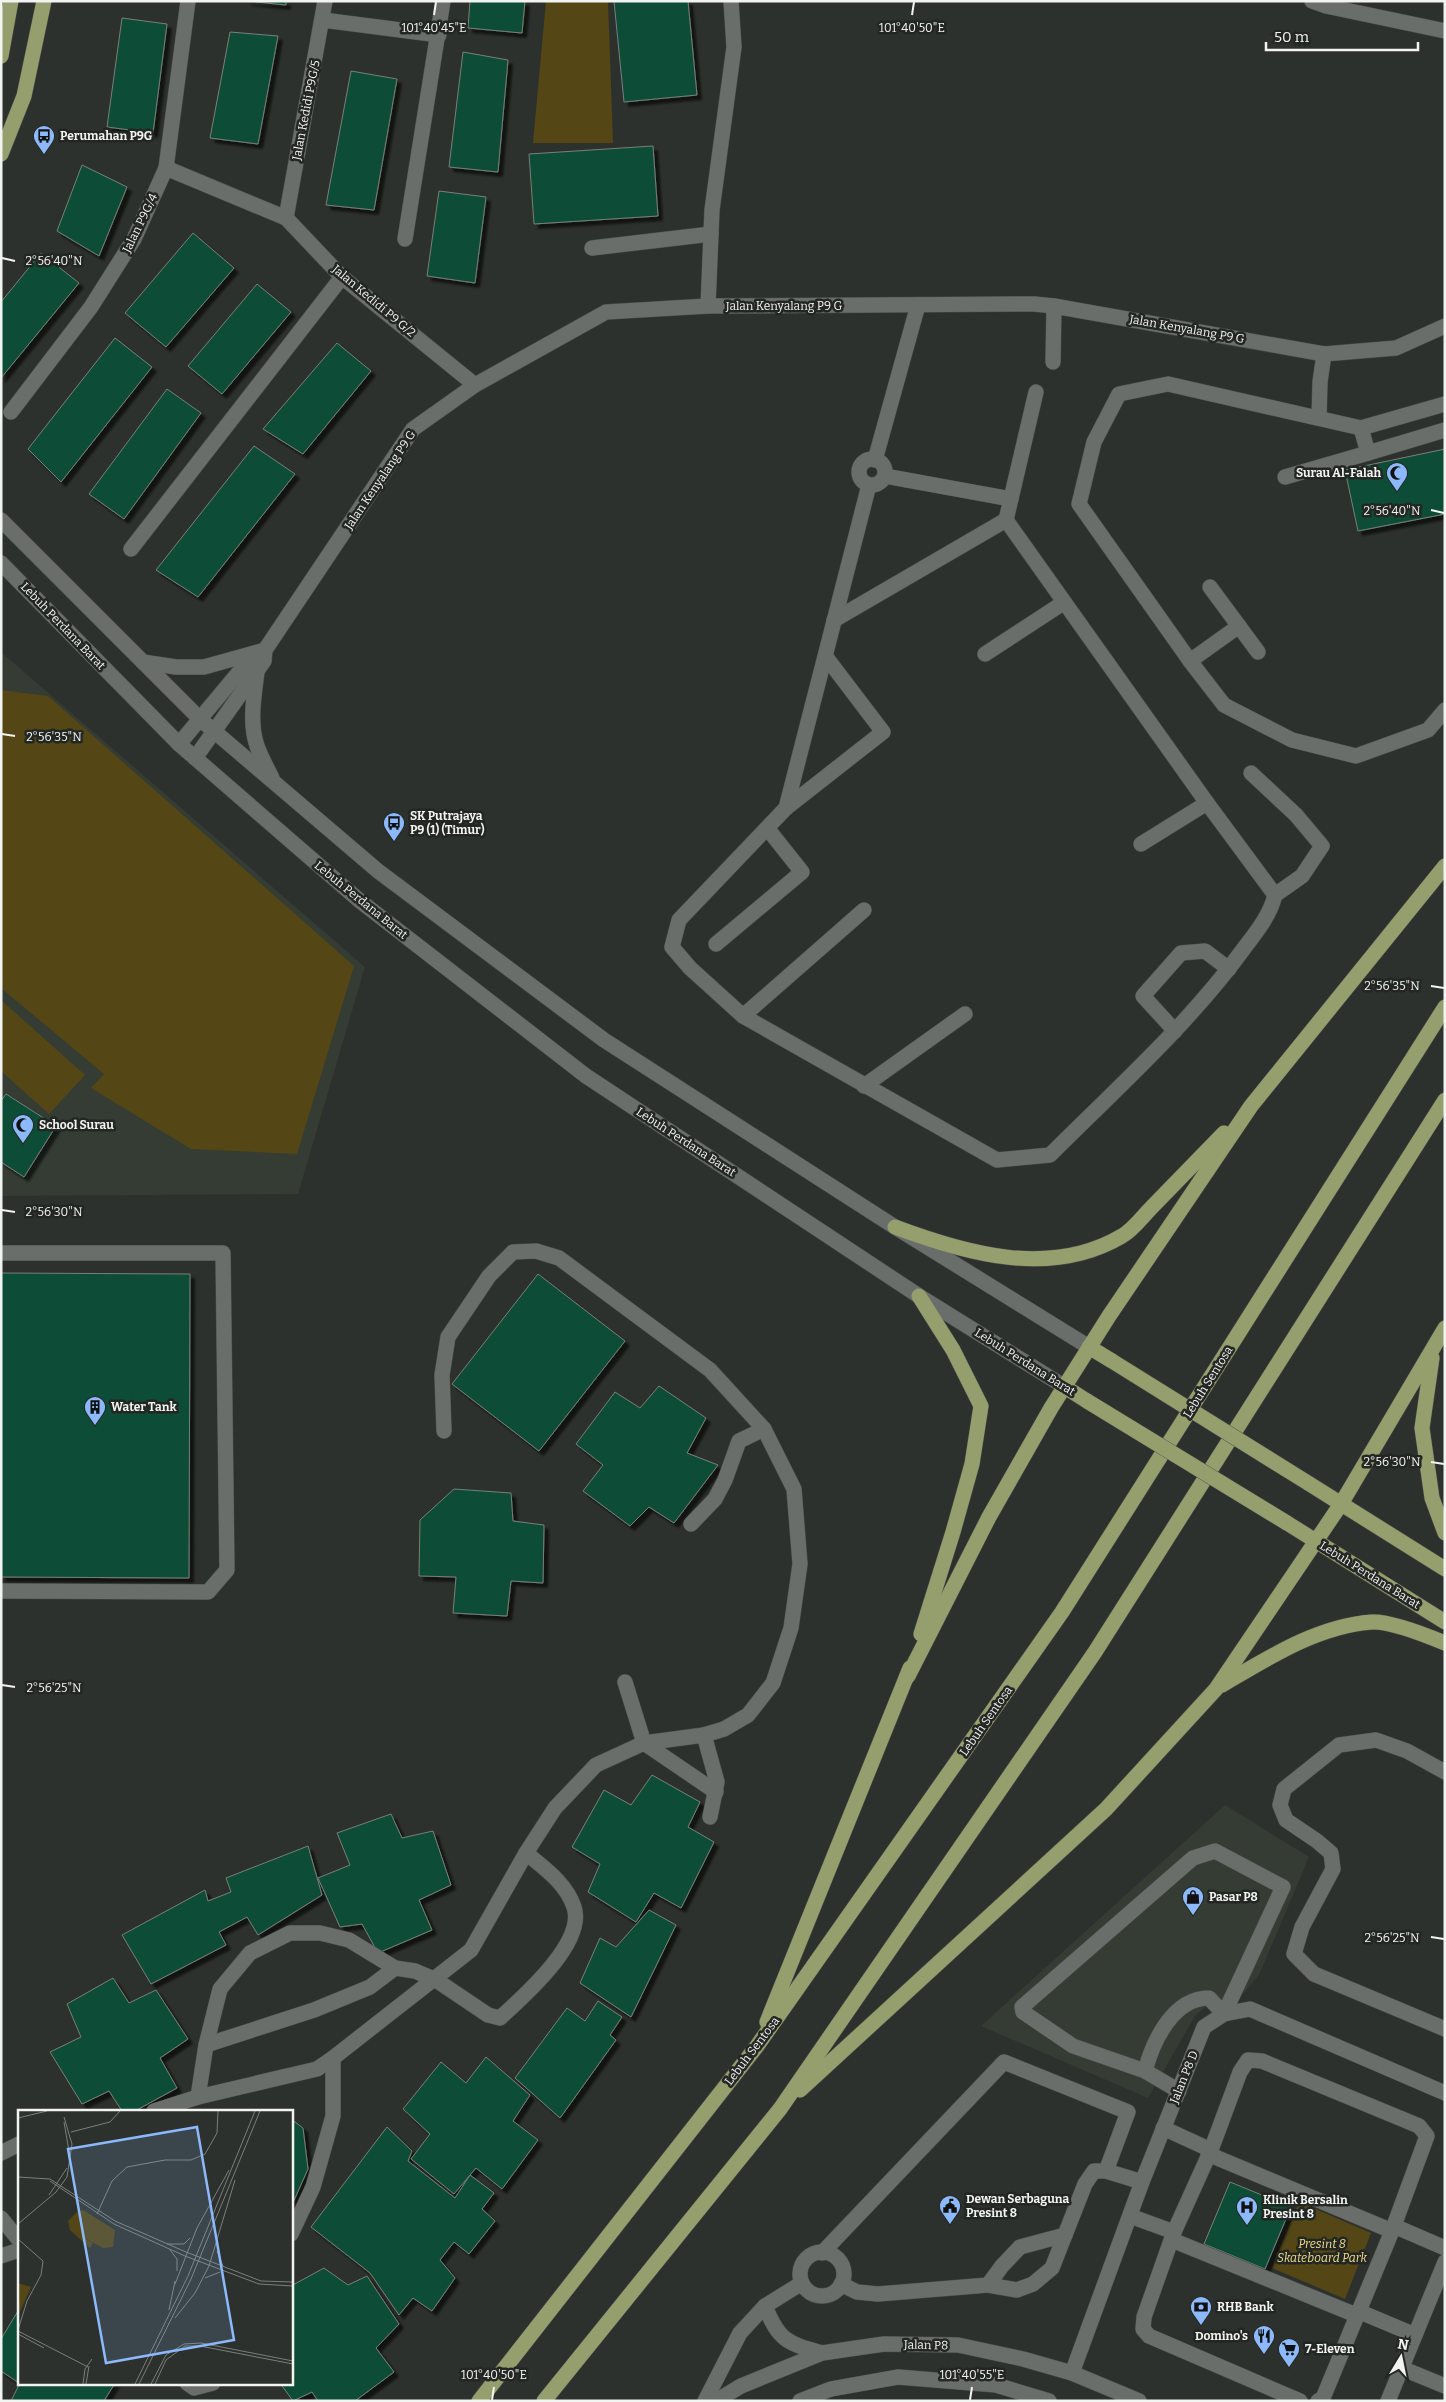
<svg xmlns="http://www.w3.org/2000/svg" width="1446" height="2402" font-family="Bitter,serif">
<style>
.built{fill:#343c33}
.green{fill:#544715}
.building{fill:#0e4d37;stroke:#797f7c;filter:url(#shadow)}
.lines{fill:none;stroke-linecap:round;stroke-linejoin:round}
.minor-casing{stroke:#4a4e4a;stroke-width:16}
.major-casing{stroke:#4a4e4a;stroke-width:16}
.minor{stroke:#6a6e6a;stroke-width:15}
.major{stroke:#959f6e;stroke-width:15}
.major-bridge-casing{stroke:#4a4e4a;stroke-width:16;stroke-linecap:butt}
.major-bridge{stroke:#959f6e;stroke-width:15}
.ticks{fill:none;stroke:#f1f4f1;stroke-width:2}
.labels{text-anchor:middle;stroke-width:5;stroke-linejoin:round;paint-order:stroke}
.street-label{font-size:12px;fill:#f1f4f1;stroke:#232723}
.poi-label{font-size:12px;font-weight:bold;fill:#f1f4f1;stroke:#232723;text-anchor:start}
.park-label{font-size:12px;font-style:italic;fill:#f3dc8c;stroke:#232723}
.inset-road{fill:none;stroke:#7b7f7b;stroke-width:1}
.view{fill:#8cb9fc;fill-opacity:0.15;stroke:#8cb9fc;stroke-width:2.5}
.inset-edge{fill:none;stroke:#f1f4f1;stroke-width:2.5}
.ticks-label{font-size:12px;text-anchor:middle;fill:#f1f4f1;stroke:#232723;stroke-width:5;stroke-linejoin:round;paint-order:stroke}
</style>
<defs>
<filter id="shadow"><feDropShadow dx="4.5" dy="4.5" stdDeviation="1" flood-color="#0009"/></filter>
</defs>
<rect width="100%" height="100%" fill="#2d312d"/>
<g class="built">
<path d="M1,652L365,967L298,1194L1,1196Z"/>
<path d="M1225,1805L1309,1857L1259,1975L1242,1995L1212,2001L1195,2016L1148,2098L981,2026Z"/>
</g>
<g class="green">
<path d="M546,1H608L613,143H533Z"/>
<path d="M1,690L48,696L354,966L297,1154L191,1149L91,1088L104,1074L1,988Z"/>
<path d="M1,1000L85,1075L49,1114L1,1071Z"/>
<path d="M1299,2202L1371,2233L1345,2299L1272,2268Z"/>
</g>
<g class="building">
<path d="M247,1H286V5Z"/>
<path d="M470,1H525L522,33L468,28Z"/>
<path d="M614,1H688L697,95L624,102Z"/>
<path d="M122,18L167,24L153,133L107,127Z"/>
<path d="M230,32L278,36L258,144L210,138Z"/>
<path d="M463,52L508,60L498,172L449,167Z"/>
<path d="M351,71L397,79L374,210L326,205Z"/>
<path d="M653,146L658,216L534,224L529,154Z"/>
<path d="M82,165L127,187L99,256L57,231Z"/>
<path d="M439,191L486,197L475,283L427,276Z"/>
<path d="M193,233L234,268L166,347L125,313Z"/>
<path d="M41,253L79,283L1,378V302Z"/>
<path d="M257,284L291,312L222,394L188,366Z"/>
<path d="M115,338L152,367L61,482L28,449Z"/>
<path d="M337,343L371,371L303,454L263,429Z"/>
<path d="M167,389L201,413L124,519L89,494Z"/>
<path d="M254,446L295,474L198,597L156,570Z"/>
<path d="M1445,449V514L1358,531L1345,470Z"/>
<path d="M6,1094L56,1126L24,1177L1,1162V1101Z"/>
<path d="M1,1273L190,1274L189,1578L1,1577Z"/>
<path d="M538,1274L625,1341L539,1451L452,1384Z"/>
<path d="M659,1386L706,1418L687,1453L718,1465L674,1523L649,1507L630,1526L583,1491L603,1465L576,1444L615,1392L640,1408Z"/>
<path d="M454,1489L511,1493L513,1521L544,1525L543,1583L511,1581L507,1616L453,1613L456,1577L419,1576L420,1520Z"/>
<path d="M652,1775L700,1802L688,1827L714,1842L681,1908L654,1893L636,1922L588,1892L600,1864L572,1847L604,1790L631,1805Z"/>
<path d="M391,1814L402,1838L433,1831L451,1885L419,1900L432,1930L378,1953L362,1924L340,1927L318,1878L350,1865L337,1833Z"/>
<path d="M308,1846L322,1895L258,1935L247,1917L219,1932L226,1945L151,1984L122,1935L205,1890L208,1901L231,1892L226,1878Z"/>
<path d="M649,1910L676,1925L631,2017L580,1983L600,1938L616,1947Z"/>
<path d="M113,1978L129,2003L156,1990L188,2039L160,2058L177,2088L135,2111H122L109,2091L82,2104L50,2052L81,2037L67,2004Z"/>
<path d="M598,2001L622,2017L610,2035L616,2040L560,2118L515,2078L567,2008L585,2021Z"/>
<path d="M486,2057L530,2095L513,2121L538,2140L502,2189L476,2168L454,2194L411,2159L430,2134L403,2109L441,2062L466,2083Z"/>
<path d="M291,2119L303,2128L308,2169L291,2207Z"/>
<path d="M387,2127L412,2151L408,2161L455,2198L470,2175L494,2193L482,2209L495,2221L469,2254L454,2242L440,2260L455,2278L432,2311L413,2298L399,2315L370,2273L311,2227Z"/>
<path d="M1230,2182L1291,2207L1265,2269L1204,2244Z"/>
<path d="M324,2268L348,2285L367,2276L399,2324L376,2348L394,2372L355,2401H318L312,2392L293,2401L280,2383H291V2286Z"/>
<path d="M18,2311H19V2383L1,2371V2339Z"/>
<path d="M20,2383H115L104,2401H11Z"/>
</g>
<g class="lines">
<g class="minor-casing">
<g id="minor">
<path d="M1312,1L1326,6L1445,31"/>
<path d="M323,20L439,35"/>
<path d="M166,168L286,218L342,277L475,385"/>
<path d="M286,218L325,1"/>
<path d="M405,239L443,1"/>
<path d="M592,248L711,234"/>
<path d="M708,306L712,210L734,47L731,1"/>
<path d="M1053,362L1054,306"/>
<path d="M1445,404L1361,428L1168,384L1119,394L1094,442L1079,504L1190,661L1224,705L1292,740L1356,756L1428,730L1445,710"/>
<path d="M11,412L91,307L134,239L166,168L188,1"/>
<path d="M1319,418L1320,382L1324,354"/>
<path d="M1368,453L1445,430"/>
<circle cx="872" cy="472" r="13"/>
<path d="M875,460L918,305"/>
<path d="M885,476L1011,499"/>
<path d="M1285,477L1368,453L1361,428"/>
<path d="M869,485L786,808L679,920L672,947L690,968L743,1016L997,1160L1050,1155C1117,1088 1189,1024 1245,947C1258,930 1270,915 1275,895L1207,803L1006,520L1036,392"/>
<path d="M1,520L201,720L378,871L604,1040L895,1227L1089,1347"/>
<path d="M131,549L342,277"/>
<path d="M1,563L179,744L360,901L586,1076L919,1296L1065,1387"/>
<path d="M1210,587L1258,652"/>
<path d="M834,620L1006,520"/>
<path d="M985,654L1063,603"/>
<path d="M1190,661L1239,626"/>
<path d="M143,662L176,667H204L265,650"/>
<path d="M257,672C254,696 249,723 257,746C261,757 267,768 272,778"/>
<path d="M179,744L255,653"/>
<path d="M195,758L264,661L265,650L413,429L475,385L606,312L708,306L1034,304L1054,306L1324,354L1396,348L1445,326"/>
<path d="M1251,773L1296,815L1322,846L1302,876L1275,895"/>
<path d="M786,808L883,732L826,657"/>
<path d="M1141,844L1207,803"/>
<path d="M716,944L802,872L767,828"/>
<path d="M743,1016L864,910"/>
<path d="M1175,1031L1143,996L1181,953L1205,951L1229,969"/>
<path d="M864,1086L965,1014"/>
<path d="M1,1253H223L227,1570L208,1592L1,1591"/>
<path d="M691,1524L715,1499L725,1480L739,1441L764,1429"/>
<path d="M625,1682L644,1743L716,1792"/>
<path d="M704,1735L717,1782L710,1817"/>
<path d="M1445,1772L1407,1751L1376,1740L1339,1745L1284,1789L1280,1805L1286,1820L1317,1841L1331,1853L1333,1869L1302,1927L1294,1954L1314,1974L1445,2029"/>
<path d="M206,2045L314,2010L370,1987L395,1968"/>
<path d="M1145,2071C1153,2041 1173,1998 1209,1998L1224,2014L1283,1887L1215,1851L1193,1858L1022,2007L1023,2012L1073,2046L1145,2071L1179,2091"/>
<path d="M198,2097L206,2045L220,1989L250,1953L290,1933H320L349,1940L395,1968L415,1971L436,1980L488,2015L500,2018C524,1996 586,1942 574,1907C566,1883 544,1868 526,1853"/>
<path d="M154,2111L198,2097L317,2069L333,2058L471,1950L526,1853L555,1808L596,1765L644,1743L704,1735L724,1729L748,1715L773,1683L791,1628L800,1564L794,1489L764,1429L710,1370L559,1258L536,1251L513,1252L489,1276L448,1337L442,1375L444,1431"/>
<path d="M1163,2128L1211,2150"/>
<path d="M1,2153L19,2144"/>
<path d="M1208,2154L1392,2231"/>
<path d="M1130,2216L1174,2232"/>
<path d="M1,2218L19,2240"/>
<path d="M1394,2226L1445,2248"/>
<path d="M291,2234L313,2187L333,2116V2058"/>
<path d="M1172,2240L1356,2315"/>
<circle cx="822" cy="2274" r="22"/>
<path d="M822,2253L1004,2062L1128,2112L1106,2171"/>
<path d="M1,2256L19,2250"/>
<path d="M841,2284L857,2292L878,2294L988,2285L1017,2290L1033,2284L1052,2268L1085,2184L1094,2171H1106L1142,2182"/>
<path d="M988,2285L1002,2266L1020,2247L1065,2235"/>
<path d="M765,2306C779,2341 787,2343 822,2353"/>
<path d="M1358,2311L1415,2335"/>
<path d="M1401,2368L1445,2386"/>
<path d="M1072,2373L1142,2182L1204,2027L1224,2014L1250,2009L1445,2093"/>
<path d="M187,2383L194,2388L213,2383"/>
<path d="M705,2401L740,2333L765,2306L802,2283"/>
<path d="M716,2401L741,2386L822,2353L884,2344L958,2345L1023,2359L1072,2373L1139,2401"/>
<path d="M800,2401L831,2389L898,2377L996,2385L1049,2401"/>
<path d="M1300,2401L1149,2336L1143,2329L1144,2317L1174,2232L1211,2150L1240,2072L1248,2060L1262,2061L1419,2126L1427,2136L1392,2231L1323,2398L1318,2401"/>
<path d="M1388,2401L1445,2262"/>
</g>
</g>
<g class="major-casing">
<g id="major">
<path d="M1,56L11,1"/>
<path d="M1,154L24,96L44,1"/>
<path d="M895,1227C967,1254 1051,1278 1122,1236C1133,1230 1143,1216 1152,1207C1176,1182 1200,1158 1224,1133"/>
<path d="M919,1296L953,1350L981,1406L972,1464L953,1532L921,1634"/>
<path d="M1089,1347L1112,1361"/>
<path d="M1432,1358L1422,1428L1432,1498L1445,1533"/>
<path d="M1065,1387L1087,1401"/>
<path d="M1308,1483L1445,1569"/>
<path d="M1287,1523L1445,1622"/>
<path d="M908,1676L989,1517L1051,1408L1109,1316L1251,1106L1445,866"/>
<path d="M1222,1685C1268,1658 1317,1626 1372,1622C1390,1621 1428,1636 1445,1643"/>
<path d="M767,2022L910,1668"/>
<path d="M800,2090L1106,1809L1216,1689L1341,1504L1445,1328"/>
<path d="M479,2401L757,2046L1062,1612L1445,1007"/>
<path d="M544,2401L780,2109L1095,1652L1445,1100"/>
</g>
</g>
<use href="#minor" class="minor"/>
<use href="#major" class="major"/>
<g class="major-bridge-casing">
<g id="major-bridge">
<path d="M1112,1361L1308,1483"/>
<path d="M1087,1401L1287,1523"/>
</g>
</g>
<use href="#major-bridge" class="major-bridge"/>
</g>
<path class="ticks" d="M434,15L436,2M912,15L914,2M2,258L15,261M1431,510L1444,513M2,734L15,736M1431,986L1444,988M2,1210L15,1212M1431,1462L1444,1464M2,1685L15,1687M1431,1937L1444,1939M492,2400L494,2387M970,2400L972,2387"/>
<defs>
<g id="bus-pin" transform="scale(1.125)"><path d="M0 17L-7.5 6A9.5 9.5 0 1 1 7.5 6Z" fill="#8cb9fc" stroke="#232723"/><path d="M-5-6H5V4H4V6H2V4H-2V6H-4V4H-5ZM-3.5-4V0h7V-4ZM-3.5 1.2v1.5H-2V1.2ZM2 1.2v1.5H3.5V1.2Z" fill="#111"/></g>
<g id="mosque-pin" transform="scale(1.125)"><path d="M0 17L-7.5 6A9.5 9.5 0 1 1 7.5 6Z" fill="#8cb9fc" stroke="#232723"/><path d="M3.5-4.9A6 6 0 1 0 3.5 4.9A5 5 0 1 1 3.5-4.9Z" fill="#111"/></g>
<g id="building-pin" transform="scale(1.125)"><path d="M0 17L-7.5 6A9.5 9.5 0 1 1 7.5 6Z" fill="#8cb9fc" stroke="#232723"/><path d="M-4-6H4V6H1V3H-1V6H-4ZM-2.5-4.3h1.7v1.8h-1.7ZM.8-4.3h1.7v1.8H.8ZM-2.5-1h1.7V.8h-1.7ZM.8-1h1.7V.8H.8Z" fill="#111"/></g>
<g id="shop-pin" transform="scale(1.125)"><path d="M0 17L-7.5 6A9.5 9.5 0 1 1 7.5 6Z" fill="#8cb9fc" stroke="#232723"/><path d="M-5-2.5h2.3a2.7 3.5 0 0 1 5.4 0H5L5.5 6h-11ZM-1.5-2.5h3a1.5 2.3 0 0 0-3 0Z" fill="#111"/></g>
<g id="civic-pin" transform="scale(1.125)"><path d="M0 17L-7.5 6A9.5 9.5 0 1 1 7.5 6Z" fill="#8cb9fc" stroke="#232723"/><path d="M-.6-6.5H3V-4.5H.6V-3L4-1V1h2V6H-6V1h2V-1L-.6-3ZM-1.2 2.5V6h2.4V2.5Z" fill="#111"/></g>
<g id="hospital-pin" transform="scale(1.125)"><path d="M0 17L-7.5 6A9.5 9.5 0 1 1 7.5 6Z" fill="#8cb9fc" stroke="#232723"/><path d="M-5-5h3v3.5h4V-5h3V5h-3V1.5h-4V5h-3Z" fill="#111"/></g>
<g id="bank-pin" transform="scale(1.125)"><path d="M0 17L-7.5 6A9.5 9.5 0 1 1 7.5 6Z" fill="#8cb9fc" stroke="#232723"/><path d="M-6-4H6V4H-6ZM0-2.3a2.3 2.3 0 1 0 0 4.6a2.3 2.3 0 1 0 0-4.6Z" fill="#111"/></g>
<g id="restaurant-pin" transform="scale(1.125)"><path d="M0 17L-7.5 6A9.5 9.5 0 1 1 7.5 6Z" fill="#8cb9fc" stroke="#232723"/><path d="M-5-6h1v4h1v-4h1v4h1v-4h1v5L-1.5 .5V6h-2V.5L-5-1ZM5-6V6H3V1.5H1.5Q1.5-4 5-6Z" fill="#111"/></g>
<g id="supermarket-pin" transform="scale(1.125)"><path d="M0 17L-7.5 6A9.5 9.5 0 1 1 7.5 6Z" fill="#8cb9fc" stroke="#232723"/><path d="M-6-5.5h2.5l.6 2H6L4.5 2H-2.5L-4.4-4H-6ZM-1.5 3.2a1.3 1.3 0 1 0 .1 0ZM3 3.2a1.3 1.3 0 1 0 .1 0Z" fill="#111"/></g>
</defs>
<g fill-rule="evenodd">
<use href="#bus-pin" x="44" y="136"/>
<use href="#mosque-pin" x="1397" y="473"/>
<use href="#bus-pin" x="394" y="823"/>
<use href="#mosque-pin" x="23" y="1125"/>
<use href="#building-pin" x="95" y="1407"/>
<use href="#shop-pin" x="1193" y="1897"/>
<use href="#civic-pin" x="950" y="2206"/>
<use href="#hospital-pin" x="1247" y="2207"/>
<use href="#bank-pin" x="1201" y="2307"/>
<use href="#restaurant-pin" x="1264" y="2336"/>
<use href="#supermarket-pin" x="1289" y="2349"/>
</g>
<g class="labels">
<g class="street-label">
<text transform="translate(306 110) rotate(-79)" y="4">Jalan Kedidi P9G/5</text>
<text transform="translate(140 223) rotate(-64)" y="4">Jalan P9G/4</text>
<text transform="translate(374 301) rotate(40)" y="4">Jalan Kedidi P9 G/2</text>
<text x="784" y="310">Jalan Kenyalang P9 G</text>
<text transform="translate(1187 329) rotate(10)" y="4">Jalan Kenyalang P9 G</text>
<text transform="translate(380 480) rotate(-56)" y="4">Jalan Kenyalang P9 G</text>
<text transform="translate(63 626) rotate(46)" y="4">Lebuh Perdana Barat</text>
<text transform="translate(361 900) rotate(39)" y="4">Lebuh Perdana Barat</text>
<text transform="translate(686 1142) rotate(33)" y="4">Lebuh Perdana Barat</text>
<text transform="translate(1025 1362) rotate(32)" y="4">Lebuh Perdana Barat</text>
<text transform="translate(1208 1382) rotate(-58)" y="4">Lebuh Sentosa</text>
<text transform="translate(1370 1575) rotate(32)" y="4">Lebuh Perdana Barat</text>
<text transform="translate(986 1721) rotate(-55)" y="4">Lebuh Sentosa</text>
<text transform="translate(752 2051) rotate(-53)" y="4">Lebuh Sentosa</text>
<text transform="translate(1184 2077) rotate(-68)" y="4">Jalan P8 D</text>
<text transform="translate(926 2345) rotate(1)" y="4">Jalan P8</text>
</g>
<g class="poi-label">
<text x="60" y="140">Perumahan P9G</text>
<text x="1381" y="477" text-anchor="end">Surau Al-Falah</text>
<text x="410" y="820">SK Putrajaya<tspan x="410" dy="14">P9 (1) (Timur)</tspan></text>
<text x="39" y="1129">School Surau</text>
<text x="111" y="1411">Water Tank</text>
<text x="1209" y="1901">Pasar P8</text>
<text x="966" y="2203">Dewan Serbaguna<tspan x="966" dy="14">Presint 8</tspan></text>
<text x="1263" y="2204">Klinik Bersalin<tspan x="1263" dy="14">Presint 8</tspan></text>
<text x="1217" y="2311">RHB Bank</text>
<text x="1248" y="2340" text-anchor="end">Domino's</text>
<text x="1305" y="2353">7-Eleven</text>
</g>
<g class="park-label">
<text x="1322" y="2248">Presint 8<tspan x="1322" dy="14">Skateboard Park</tspan></text>
</g>
</g>
<g transform="translate(18 2110)">
<rect width="275" height="275" fill="#2d312d"/>
<path d="M65,100L97,120L95,137L85,138L63,126L75,133L72,138L52,120L50,111L60,101ZM0,173L13,177L0,206Z" fill="#544715"/>
<path class="inset-road" d="M0,8L29,1M46,12L51,41M53,22L92,12L102,1M0,67L32,69L97,111L168,142M32,71L96,114L167,146M31,85L49,58M79,104L94,71L109,57L147,50H173L187,44L199,23L200,1M0,114L38,82L49,67L54,34L46,7M0,129L25,151L23,165L9,191L0,220M149,134H166L172,128M152,140L159,149V161M199,141L205,156M168,142L243,171L275,172M167,146L241,174L275,176M187,168L202,162M157,174L179,118L211,60M151,200L157,171M157,208L177,183L191,156L217,70M0,221L70,257M0,224L26,238M65,274L67,259L74,249M68,274L71,256M117,274L170,166L237,1M121,274L173,169L242,1M133,274L148,245L166,234L183,233L275,251M137,274L148,250L167,236H182L275,254"/>
<path class="view" d="M179,17L216,230L88,253L50,39Z"/>
<rect width="275" height="275" class="inset-edge"/>
</g>
<g class="ticks-label">
<text x="434" y="32">101°40'45"E</text>
<text x="912" y="32">101°40'50"E</text>
<text x="54" y="265">2°56'40"N</text>
<text x="1392" y="515">2°56'40"N</text>
<text x="54" y="741">2°56'35"N</text>
<text x="1392" y="990">2°56'35"N</text>
<text x="54" y="1216">2°56'30"N</text>
<text x="1392" y="1466">2°56'30"N</text>
<text x="54" y="1692">2°56'25"N</text>
<text x="1392" y="1942">2°56'25"N</text>
<text x="494" y="2379">101°40'50"E</text>
<text x="972" y="2379">101°40'55"E</text>
</g>
<rect width="1446" height="2402" fill="none" stroke="#f1f4f1" stroke-width="5"/>
<g transform="translate(1401 2357) rotate(10)" stroke="#232723" stroke-width="4" paint-order="stroke">
<path d="M0-4L9 19L0 12L-9 19Z" fill="#f1f4f1"/>
<text y="-8" font-size="14" font-weight="bold" text-anchor="middle" fill="#f1f4f1">N</text>
</g>
<path d="M1266 42v8h152v-8" fill="none" stroke="#f1f4f1" stroke-width="2.5"/>
<text x="1274" y="42" font-size="15" fill="#f1f4f1" stroke="#232723" stroke-width="4" paint-order="stroke">50 m</text>
</svg>
